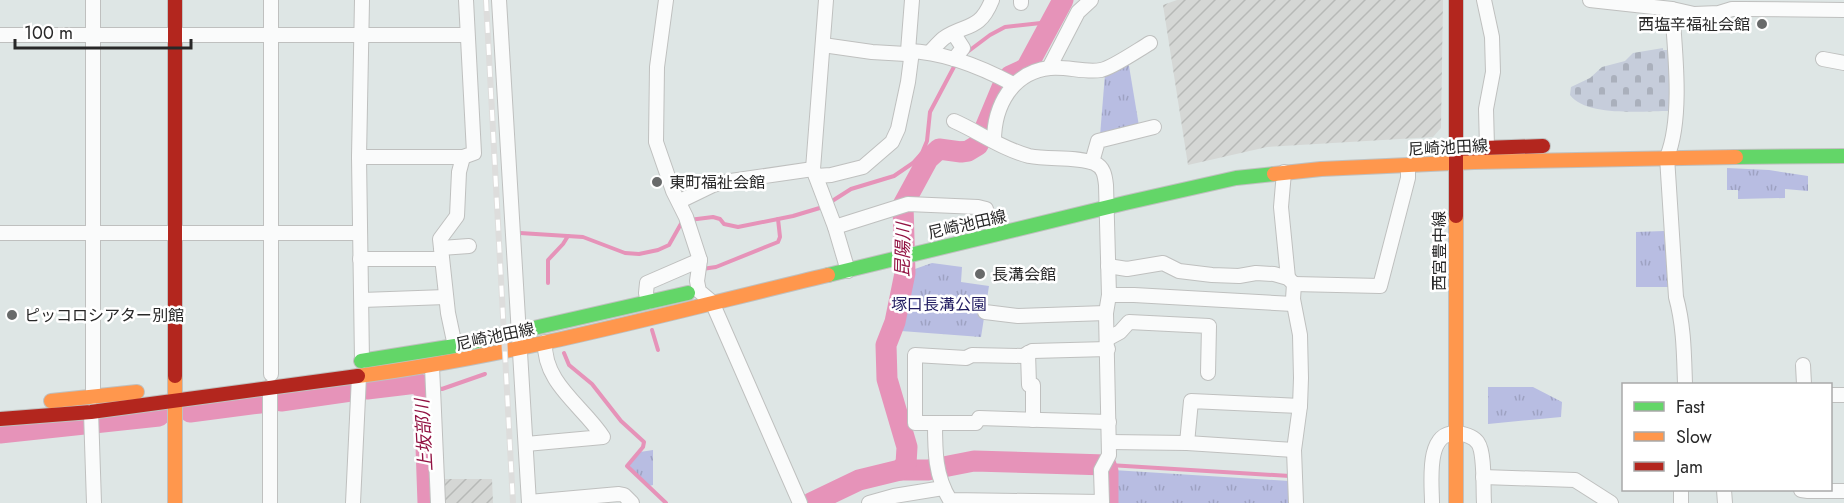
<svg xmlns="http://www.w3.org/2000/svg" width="1844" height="503" font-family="Jost,'Noto Sans JP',sans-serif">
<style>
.industrial{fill:url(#industrial-furrows)}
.cemetery{fill:url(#cemetery-stones)}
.park{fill:url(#park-tufts)}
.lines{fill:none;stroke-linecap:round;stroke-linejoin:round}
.stream{stroke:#e693b9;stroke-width:4}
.river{stroke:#e693b9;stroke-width:21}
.street-casing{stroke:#bfc0bf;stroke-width:16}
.fast-casing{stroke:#bfc0bf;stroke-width:16}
.slow-casing{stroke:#bfc0bf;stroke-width:16}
.jam-casing{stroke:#bfc0bf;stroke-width:16}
.street{stroke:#fafbfb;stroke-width:14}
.fast{stroke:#63d668;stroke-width:14}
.slow{stroke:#ff974d;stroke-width:14}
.jam{stroke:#b3261e;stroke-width:14}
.rail-casing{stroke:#dddddc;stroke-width:6}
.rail{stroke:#fff;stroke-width:4;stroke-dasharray:11;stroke-linecap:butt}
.poi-dot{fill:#686a6a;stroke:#fff;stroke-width:2}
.labels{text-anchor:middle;stroke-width:5;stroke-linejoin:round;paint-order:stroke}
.poi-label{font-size:16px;fill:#282828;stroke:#fff;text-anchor:start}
.street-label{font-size:16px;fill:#282828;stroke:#fff}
.park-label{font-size:16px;fill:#211c61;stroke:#fff}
.water-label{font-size:18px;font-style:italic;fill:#911242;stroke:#fff}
</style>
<defs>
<pattern id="industrial-furrows" width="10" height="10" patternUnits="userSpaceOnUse" patternTransform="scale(1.5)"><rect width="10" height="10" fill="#d5d7d5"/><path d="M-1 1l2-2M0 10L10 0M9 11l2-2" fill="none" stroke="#b7b9b7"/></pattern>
<pattern id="cemetery-stones" width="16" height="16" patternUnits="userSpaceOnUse" patternTransform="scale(1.5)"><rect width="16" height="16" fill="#c6cddb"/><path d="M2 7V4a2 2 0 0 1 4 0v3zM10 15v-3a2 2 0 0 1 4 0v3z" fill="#aab0bc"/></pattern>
<pattern id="park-tufts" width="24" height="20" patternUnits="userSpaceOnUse" patternTransform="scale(1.5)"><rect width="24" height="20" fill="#b8bde2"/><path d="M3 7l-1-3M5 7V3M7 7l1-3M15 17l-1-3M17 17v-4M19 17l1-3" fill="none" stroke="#9ea2c2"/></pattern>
</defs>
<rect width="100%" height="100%" fill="#dee6e5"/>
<g class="industrial">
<path d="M1177,0H1443L1441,128L1433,137L1267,147L1188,165L1163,5Z"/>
<path d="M441,479H492L493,503H441Z"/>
</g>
<path class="cemetery" d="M1663,48V50H1671L1670,111C1644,111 1586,117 1570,95L1571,87L1590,78L1602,67L1625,61L1633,53Z"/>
<g class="park">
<path d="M1128,60L1139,126L1100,136L1105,74Z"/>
<path d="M1727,168L1769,170L1808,176V191L1785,189V198L1738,199V190H1727Z"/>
<path d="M1664,231L1669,287H1636V232Z"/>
<path d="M932,263L962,267L961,282L989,286L981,337L901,331L912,270Z"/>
<path d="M1488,387H1533L1562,402L1561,417L1488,424Z"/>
<path d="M653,450V485L649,486L628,466L640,452Z"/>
<path d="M1113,470L1289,481L1288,503H1113Z"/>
</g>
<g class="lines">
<g class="stream">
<path d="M966,53L990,35L1005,27L1050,22"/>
<path d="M829,203L851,189L894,176L913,163L922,153L927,141L930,112L956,63"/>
<path d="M689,220L713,217L720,219L724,224L738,227L793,216L823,207"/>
<path d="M520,233L583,237L625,253L639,254L658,250L669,245L682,222"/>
<path d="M702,269L716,267L778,242L780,237L778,219"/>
<path d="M548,283V260L563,244L568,236"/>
<path d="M652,330L658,350"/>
<path d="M564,353L569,365L592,384L621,421L644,442L643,447L627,466L666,503"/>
<path d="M437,388L442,389L485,374"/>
<path d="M1109,465L1290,476"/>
</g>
<g class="river">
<path d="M367,389L417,383L421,385L424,390L428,503"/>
<path d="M281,401L351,391"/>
<path d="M190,412L260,403"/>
<path d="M0,433L159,416"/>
<path d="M900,470H928L974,461L1106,465L1108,471V503"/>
<path d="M811,503L859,480L900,470L906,464L907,447L887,379L886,345L895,322L905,273L903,205L928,159L939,149L961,152L968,151L978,145L1003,85L1010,76L1025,69L1028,65L1063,0"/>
</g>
<g class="street-casing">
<g id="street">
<path d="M362,0L359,157L362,361"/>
<path d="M499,0L529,503"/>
<path d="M666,0L657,67L656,142L673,191L686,217L700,260L697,281L699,291L712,302L800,503"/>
<path d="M826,0L813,169L835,227L848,271"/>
<path d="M1021,0V3"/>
<path d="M1484,0L1492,37L1493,72L1486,109L1487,147"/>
<path d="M1590,0L1672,9L1694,14L1719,13L1732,9H1742L1844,10"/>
<path d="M1672,9C1675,51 1683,118 1667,157L1676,297C1684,326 1684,355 1685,384"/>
<path d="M954,34L963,48L954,59"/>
<path d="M0,35H467"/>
<path d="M823,45L872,52L906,54L908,51C944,52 981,67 1013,84"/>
<path d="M908,51L912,0"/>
<path d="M930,52C934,48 939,42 944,38C966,23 979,32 992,0"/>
<path d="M1823,59L1844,63"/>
<path d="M1049,68L1078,12L1091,0"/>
<path d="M994,141C994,106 1012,72 1050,68C1066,66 1085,73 1101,70C1112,68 1138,50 1150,43"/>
<path d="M359,157H463L474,153L466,0"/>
<path d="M1092,162L1098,141L1154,127"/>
<path d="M1284,172L1281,207L1288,278"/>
<path d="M816,176L831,175L863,167L892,142L898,129L908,82L912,51"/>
<path d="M680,201L713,185L724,182L813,169"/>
<path d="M835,227L908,204L978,207L986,209L990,224"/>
<path d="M0,233H360"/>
<path d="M441,248L469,246"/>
<path d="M360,259H442"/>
<path d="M1108,266L1127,269L1163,263L1179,271L1212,275L1239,276L1256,273L1274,274L1288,278L1294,284L1293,299L1300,335L1301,378L1300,406L1294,450L1296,503"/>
<path d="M1294,284L1380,286L1408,178V166"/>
<path d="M1109,295H1134L1293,304"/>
<path d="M362,300L446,297"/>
<path d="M648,302L646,293L647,283L700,260"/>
<path d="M985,312L1018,316L1106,313"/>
<path d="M1107,339L1120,332L1129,322L1209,326L1208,373"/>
<path d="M455,346L448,313L440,239L457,216L459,172L463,157"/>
<path d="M1108,349L1032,351L1023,356L972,355L966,358L915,355V423H976L979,418L1109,422"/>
<path d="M1028,353L1029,385H1033V420"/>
<path d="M1803,365L1804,384"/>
<path d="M432,366L438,503"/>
<path d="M271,374V0"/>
<path d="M270,387V503"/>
<path d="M1830,395H1844"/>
<path d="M93,397V0"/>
<path d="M91,412L94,503"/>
<path d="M935,423C935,451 935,476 950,500L1102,502L1101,470L1109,455L1106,313L1109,295L1106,185C1105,176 1104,167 1094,163C1075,156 1049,160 1029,156C1002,149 979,132 954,121"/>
<path d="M1109,442L1187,443L1294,450"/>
<path d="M1187,443L1191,401L1300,406"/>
<path d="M526,444L603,437C583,406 543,383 545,342"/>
<path d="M1483,477L1575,480L1611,503"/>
<path d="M1724,490L1725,503"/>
<path d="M1801,490L1808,491H1844"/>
<path d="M529,502L619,494L624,495L632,503"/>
<path d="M353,503L359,376"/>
<path d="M869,503L894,496L943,488"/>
<path d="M1432,503C1432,483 1425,431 1457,433C1464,434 1474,437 1478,443C1485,453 1483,489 1484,503"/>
<path d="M1681,503V490"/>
</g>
</g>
<g class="fast-casing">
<g id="fast">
<path d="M1736,157L1844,156"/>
<path d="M828,275L1125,203L1236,178L1274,174"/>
<path d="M361,361L455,346L688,293"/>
</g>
</g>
<g class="slow-casing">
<g id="slow">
<path d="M1274,174L1321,169L1474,162L1736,157"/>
<path d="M1456,216V503"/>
<path d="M175,376V503"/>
<path d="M358,376C518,355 672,312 828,275"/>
<path d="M51,401L137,392"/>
</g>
</g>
<g class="jam-casing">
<g id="jam">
<path d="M175,0V376"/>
<path d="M1456,0V216"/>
<path d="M1454,149L1543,146"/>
<path d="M0,419L91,412L358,376"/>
</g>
</g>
<use href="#street" class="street"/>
<use href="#fast" class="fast"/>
<use href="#slow" class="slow"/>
<use href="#jam" class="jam"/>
<g class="rail-casing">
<path id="rail" d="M486,0L513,503"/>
</g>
<use href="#rail" class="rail"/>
</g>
<g class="poi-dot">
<circle cx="1762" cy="24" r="6"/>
<circle cx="657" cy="182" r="6"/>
<circle cx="980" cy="274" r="6"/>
<circle cx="12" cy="315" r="6"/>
</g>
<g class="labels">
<g class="poi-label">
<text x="1750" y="30" text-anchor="end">西塩辛福祉会館</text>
<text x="669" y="188">東町福祉会館</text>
<text x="992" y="280">長溝会館</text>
<text x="24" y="321">ピッコロシアター別館</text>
</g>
<g class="street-label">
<text transform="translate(1448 147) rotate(-3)" y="6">尼崎池田線</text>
<text transform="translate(967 224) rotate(-13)" y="6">尼崎池田線</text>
<text transform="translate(1439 251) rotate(-90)" y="6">西宮豊中線</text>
<text transform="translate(495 336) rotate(-12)" y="6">尼崎池田線</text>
</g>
<g class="park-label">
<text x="939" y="310">塚口長溝公園</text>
</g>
<g class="water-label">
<text transform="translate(903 250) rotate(-89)" y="6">昆陽川</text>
<text transform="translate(424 435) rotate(-93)" y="6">上坂部川</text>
</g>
</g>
<rect x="1622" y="383" width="210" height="108" fill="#ffffff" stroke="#a9a9a9" stroke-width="1.5"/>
<rect x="1634" y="402" width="30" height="9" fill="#63d668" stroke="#a9a9a9" stroke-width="1.5"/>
<text x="1676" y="413" font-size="18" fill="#282828">Fast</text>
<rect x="1634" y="432" width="30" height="9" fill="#ff974d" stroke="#a9a9a9" stroke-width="1.5"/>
<text x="1676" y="443" font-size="18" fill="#282828">Slow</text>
<rect x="1634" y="462" width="30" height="9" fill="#b3261e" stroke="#a9a9a9" stroke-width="1.5"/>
<text x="1676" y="473" font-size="18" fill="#282828">Jam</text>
<path d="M15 39v9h176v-9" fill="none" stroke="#282828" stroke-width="3"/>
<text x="24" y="39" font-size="18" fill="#282828" stroke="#ffffff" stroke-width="4.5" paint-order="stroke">100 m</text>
</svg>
